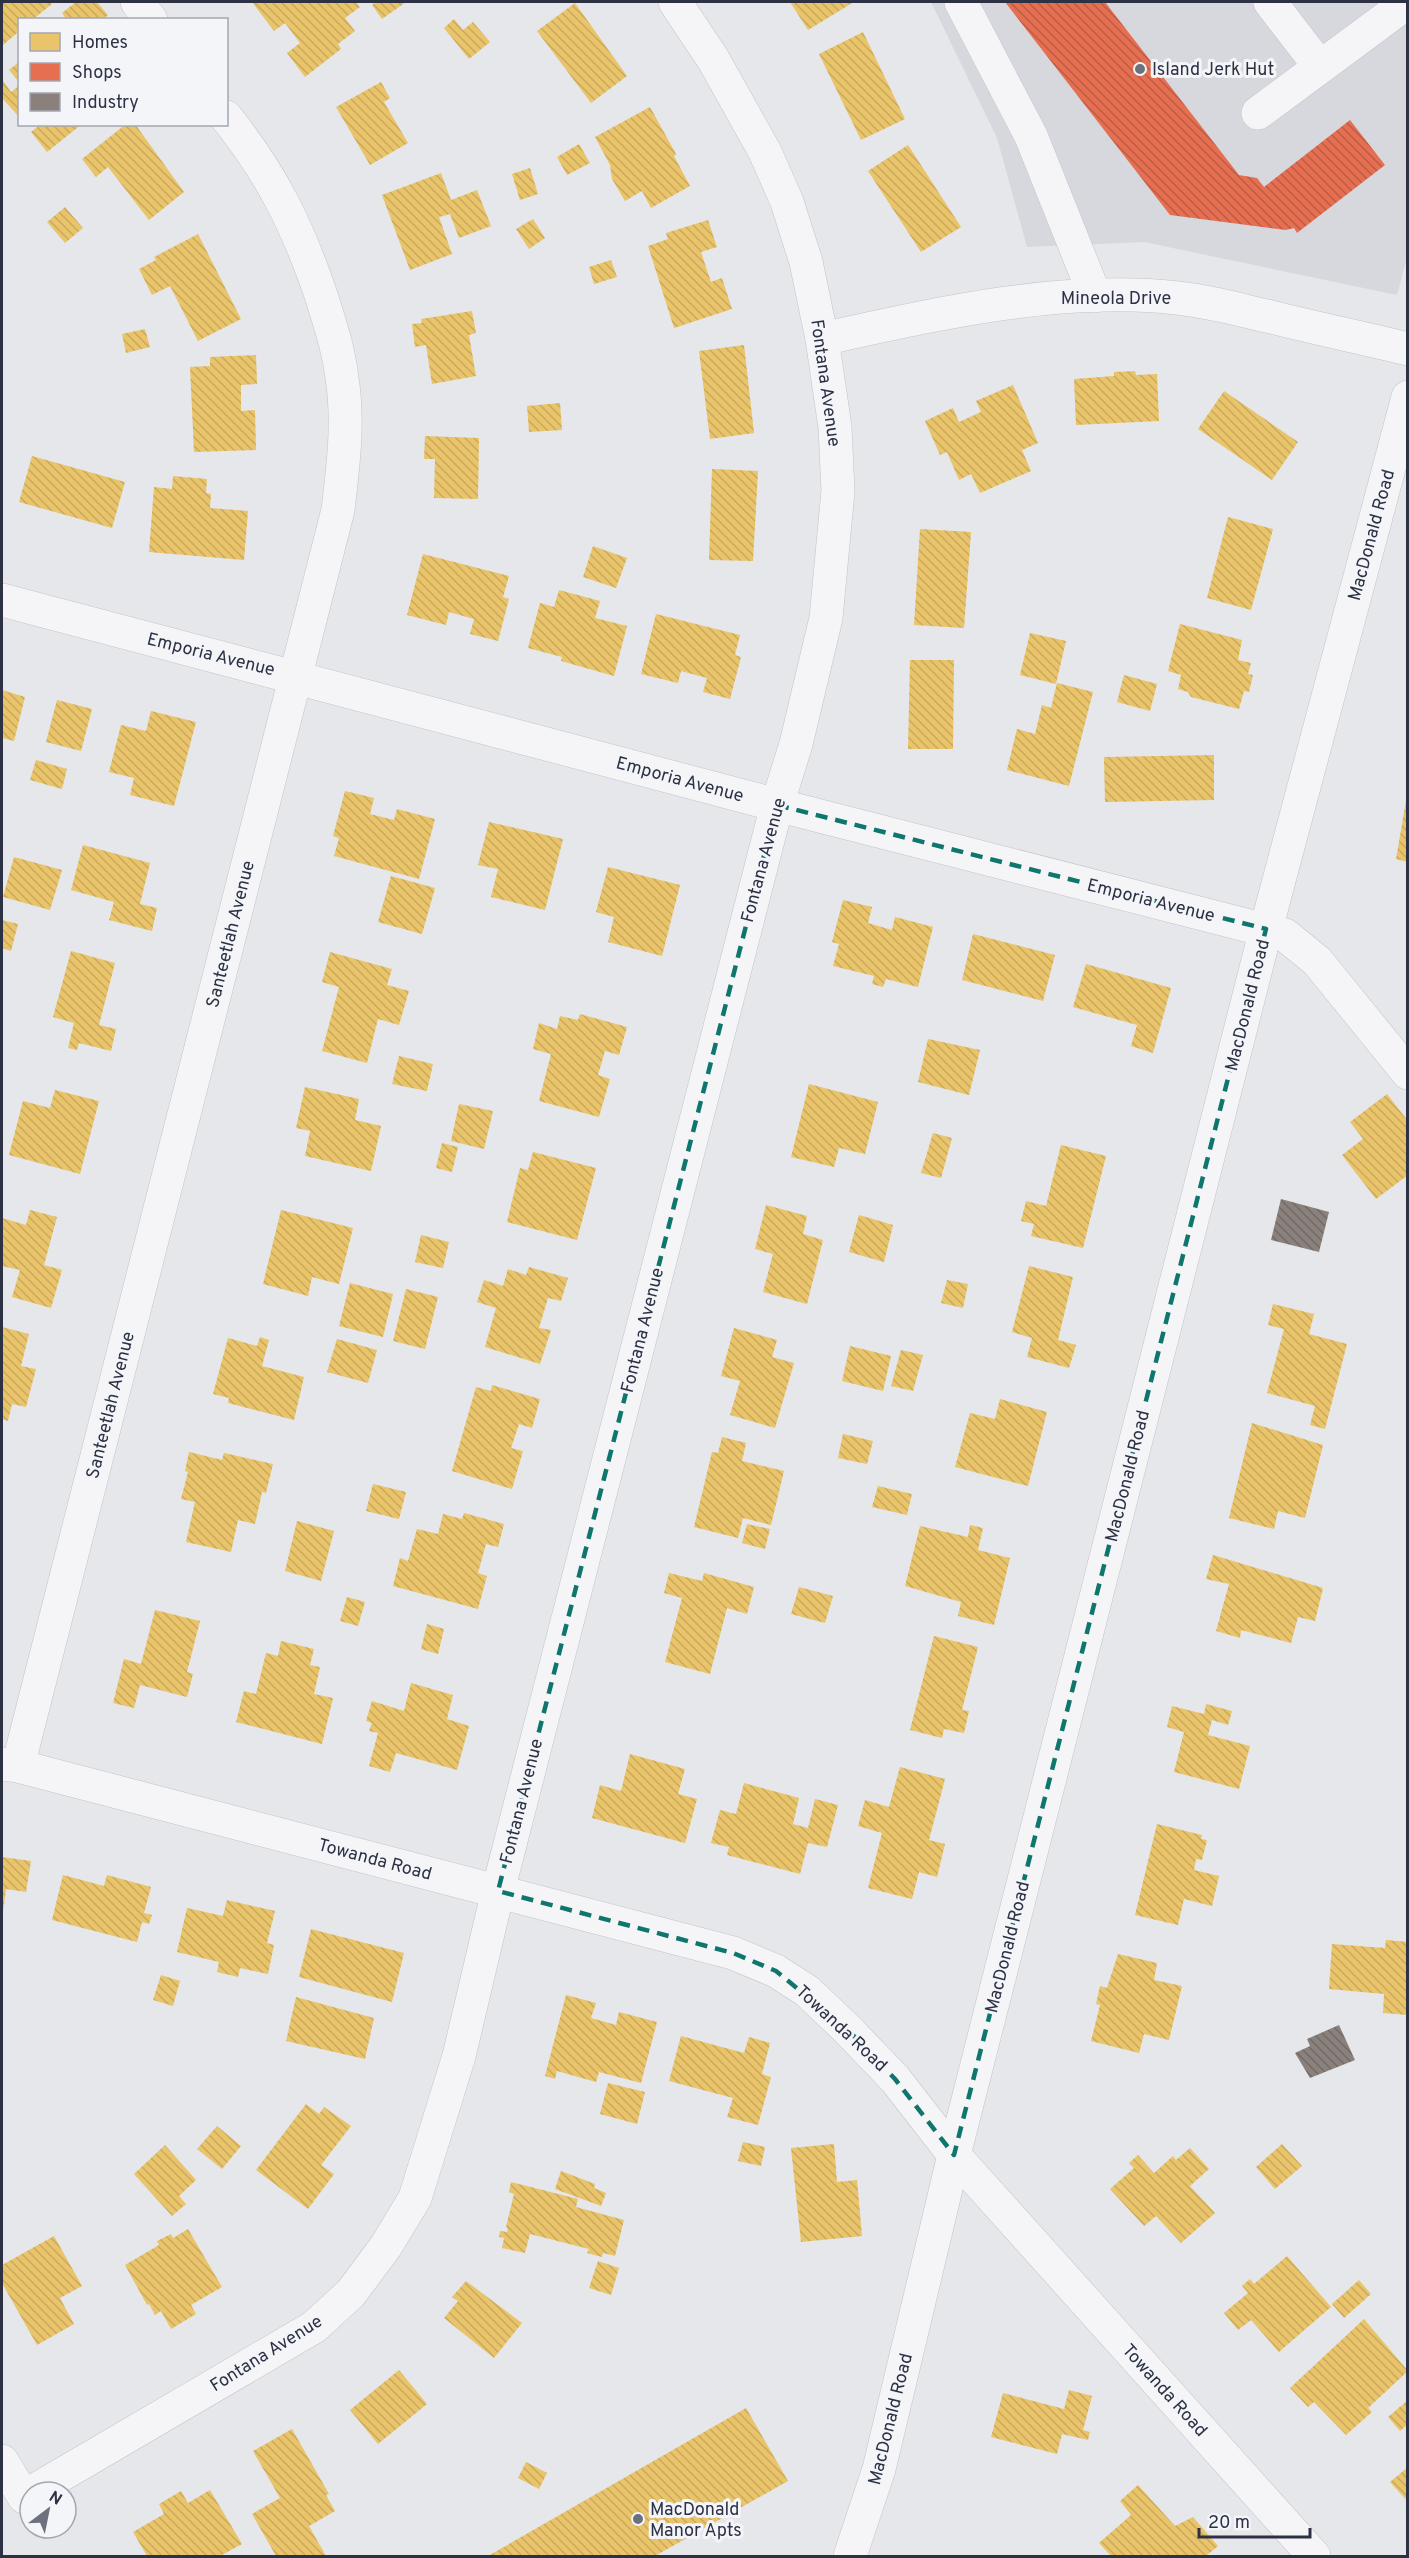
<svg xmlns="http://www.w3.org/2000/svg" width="1409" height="2558" font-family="Overpass,sans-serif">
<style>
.built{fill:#d6d8de}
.homes{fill:url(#homes-back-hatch)}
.shops{fill:url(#shops-back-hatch)}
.industry{fill:url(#industry-back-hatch)}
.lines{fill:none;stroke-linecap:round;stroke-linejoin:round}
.minor-casing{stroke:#c2c4c8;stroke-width:34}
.minor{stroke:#f5f5f7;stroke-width:33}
.marked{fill:none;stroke:#0f766e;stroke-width:4.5;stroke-dasharray:12 8;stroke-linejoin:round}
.poi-dot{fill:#6d717e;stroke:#f4f5f9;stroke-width:2}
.labels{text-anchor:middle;stroke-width:6;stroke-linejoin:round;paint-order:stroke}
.poi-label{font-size:18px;fill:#2c3144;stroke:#f4f5f9;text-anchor:start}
.street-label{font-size:18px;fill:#2c3144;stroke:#f4f5f9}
</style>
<defs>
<pattern id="homes-back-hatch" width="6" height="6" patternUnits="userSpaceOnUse" patternTransform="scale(1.5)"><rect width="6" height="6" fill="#e9c46a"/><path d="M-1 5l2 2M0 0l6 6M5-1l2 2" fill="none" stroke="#c8a95d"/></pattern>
<pattern id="shops-back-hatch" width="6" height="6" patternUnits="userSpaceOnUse" patternTransform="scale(1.5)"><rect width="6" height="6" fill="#e76f51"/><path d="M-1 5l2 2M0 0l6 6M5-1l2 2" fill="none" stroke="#bb5c45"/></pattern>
<pattern id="industry-back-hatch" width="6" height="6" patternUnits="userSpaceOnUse" patternTransform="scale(1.5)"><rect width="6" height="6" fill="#8a817c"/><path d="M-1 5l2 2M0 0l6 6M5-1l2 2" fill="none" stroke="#716a67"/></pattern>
</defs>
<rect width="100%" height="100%" fill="#e5e7ea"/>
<path class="built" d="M931,2H1407L1408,254L1397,295L1144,242L1027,247L997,138Z"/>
<g class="homes">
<path d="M2,2H50L52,4L32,20H20L17,33L2,46Z"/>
<path d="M76,2H97L108,15L102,20H67L62,13Z"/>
<path d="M252,2H356L360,7L345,18L355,31L338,44L341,49L305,77L287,53L300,43L285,23L274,31Z"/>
<path d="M376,2H406L382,19L372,5Z"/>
<path d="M790,2H854L808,30Z"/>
<path d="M575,3L627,76L591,103L537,31Z"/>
<path d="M454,19L463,30L473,22L490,42L469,59L444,28Z"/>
<path d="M863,32L905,119L861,140L819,54Z"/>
<path d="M20,61V83L9,70Z"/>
<path d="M2,79L11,92L20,85V118L2,98Z"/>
<path d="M381,82L390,98L384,102L408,143L370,165L336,107Z"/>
<path d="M650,107L676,154L674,156L690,186L651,208L642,191L625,201L612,179L610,165L595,137Z"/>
<path d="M41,124H82L47,152L31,132Z"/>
<path d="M126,124H135L184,192L149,220L108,167L96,177L82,159Z"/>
<path d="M579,144L590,163L567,175L557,157Z"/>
<path d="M908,145L961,227L921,252L868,171Z"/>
<path d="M530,168L538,194L520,200L512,174Z"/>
<path d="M441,173L451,200L477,190L491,226L459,238L450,214L439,217L452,254L410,270L382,195Z"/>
<path d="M65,207L83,228L65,243L47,222Z"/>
<path d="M533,219L545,238L529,249L516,229Z"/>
<path d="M708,220L717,247L701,252L711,282L722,278L732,309L674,328L648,246L668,239L666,233Z"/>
<path d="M198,234L241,319L198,341L170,286L152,295L139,269L156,260L154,257Z"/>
<path d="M611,260L617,277L594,284L589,267Z"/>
<path d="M472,311L476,333L469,335L476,376L432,384L426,345L415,347L412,324L422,323L421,319Z"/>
<path d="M145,329L150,347L126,353L122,334Z"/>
<path d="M744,345L754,433L710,439L699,351Z"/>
<path d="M256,355L257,384L241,385V411L255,410L256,450L194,452L190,367L210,366V357Z"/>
<path d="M1135,371L1136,375L1157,374L1159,421L1076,425L1074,379L1114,376V372Z"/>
<path d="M1013,385L1038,443L1022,450L1031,471L980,493L971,474L959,480L947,452L940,455L925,421L953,408L959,422L981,412L976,401Z"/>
<path d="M1224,391L1298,442L1272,480L1198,429Z"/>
<path d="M560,403L562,430L529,432L527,406Z"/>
<path d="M425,436L479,438L478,499L434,498L435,459H424Z"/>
<path d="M32,456L125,482L112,528L19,502Z"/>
<path d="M712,469L758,471L753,561L709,560Z"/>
<path d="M173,476L207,479L206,493L211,494L210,508L248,511L244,560L149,552L154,487L172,489Z"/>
<path d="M1228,517L1273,529L1251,610L1207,598Z"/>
<path d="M920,529L971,532L964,628L914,625Z"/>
<path d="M593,546L627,558L616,588L583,577Z"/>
<path d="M423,554L509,576L503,597L509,599L498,641L470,634L474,619L449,612L446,625L407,615Z"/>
<path d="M559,590L600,601L595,618L627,626L614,676L561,661L562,657L528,648L540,603L554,607Z"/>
<path d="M656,614L740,635L735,655L741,657L730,699L703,692L707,678L681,671L678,683L641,674Z"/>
<path d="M1180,624L1242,640L1238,660L1251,663L1248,674L1253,675L1249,692L1244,691L1239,709L1191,697L1188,692L1178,689L1181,675L1168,671Z"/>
<path d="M1030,633L1066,641L1056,684L1020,675Z"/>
<path d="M910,660H954L953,749H908Z"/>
<path d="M1124,675L1157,684L1150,711L1117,702Z"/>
<path d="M1057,683L1093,692L1069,786L1007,770L1017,729L1035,734L1042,705L1051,708Z"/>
<path d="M2,690L25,697L14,741L2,738Z"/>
<path d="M57,700L92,709L81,751L46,742Z"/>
<path d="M151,711L196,722L174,806L130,795L134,778L109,772L121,725L146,731Z"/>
<path d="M1214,755V800L1105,802L1104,757Z"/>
<path d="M36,760L67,769L62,789L30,780Z"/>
<path d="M345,791L374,798L370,814L394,820L397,809L435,819L419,879L334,856L339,838L333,836Z"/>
<path d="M1406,801H1408V862L1396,859Z"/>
<path d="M489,822L563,839L545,910L491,897L498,869L478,865Z"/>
<path d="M83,845L150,863L140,904L157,908L152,931L109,920L114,902L71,890Z"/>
<path d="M14,857L62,870L50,910L3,897Z"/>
<path d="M608,867L680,885L662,956L608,942L614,917L596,912Z"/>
<path d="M391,876L435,888L422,934L378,922Z"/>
<path d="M843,900L872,907L868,923L892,930L895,917L933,927L918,987L886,979L883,987L872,984L874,976L833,966L839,944L832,942Z"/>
<path d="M2,920L18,924L11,951L2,948Z"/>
<path d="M973,934L1055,955L1043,1001L962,980Z"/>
<path d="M71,951L115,963L99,1025L116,1029L111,1051L79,1043L77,1050L68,1048L74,1023L53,1017Z"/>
<path d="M330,952L392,969L387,985L409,991L399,1025L378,1019L367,1063L322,1051L339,987L322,982Z"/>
<path d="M1086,964L1171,988L1153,1053L1131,1046L1137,1025L1073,1007Z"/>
<path d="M580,1014L627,1027L619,1055L605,1051L598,1075L610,1079L599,1117L539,1101L551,1054L533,1049L539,1023L557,1029L560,1016L578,1020Z"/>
<path d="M928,1039L980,1050L969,1095L918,1082Z"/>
<path d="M399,1056L433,1064L427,1091L392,1084Z"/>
<path d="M809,1084L878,1102L865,1154L839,1148L834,1167L791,1157Z"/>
<path d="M305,1087L359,1099L355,1120L381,1126L371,1171L305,1156L310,1131L296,1128Z"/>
<path d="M55,1090L99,1101L80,1174L9,1155L23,1101L50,1108Z"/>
<path d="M1387,1094L1408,1121V1175L1376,1199L1342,1155L1363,1139L1350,1122Z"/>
<path d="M459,1104L493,1111L484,1149L451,1141Z"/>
<path d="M933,1133L952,1138L941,1178L921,1173Z"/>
<path d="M442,1143L458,1147L452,1172L436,1168Z"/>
<path d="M1061,1145L1106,1156L1083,1248L1031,1236L1034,1224L1021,1221L1026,1201L1046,1206Z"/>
<path d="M533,1152L596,1168L577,1240L507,1222L520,1168L528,1170Z"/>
<path d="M766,1205L807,1216L803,1234L823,1240L807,1304L763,1292L773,1254L755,1249Z"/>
<path d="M30,1210L57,1217L44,1265L62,1270L51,1308L12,1297L20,1270L2,1266V1218L26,1225Z"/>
<path d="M281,1210L353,1228L339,1284L312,1277L308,1296L263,1284Z"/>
<path d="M859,1215L893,1225L884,1262L849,1252Z"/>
<path d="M421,1235L449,1242L443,1268L415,1262Z"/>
<path d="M1029,1266L1073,1277L1058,1340L1076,1345L1069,1368L1027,1357L1032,1338L1012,1332Z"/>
<path d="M529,1267L568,1278L561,1301L548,1298L539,1328L551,1330L540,1364L485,1347L496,1308L477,1302L484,1280L503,1286L508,1269L526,1275Z"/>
<path d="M947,1280L968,1284L963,1308L941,1303Z"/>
<path d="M350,1283L393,1294L383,1337L339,1326Z"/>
<path d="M406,1289L438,1297L425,1349L393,1341Z"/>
<path d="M1273,1304L1314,1314L1309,1334L1347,1344L1325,1429L1310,1425L1315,1406L1267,1393L1284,1329L1268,1325Z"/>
<path d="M2,1327L29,1334L21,1366L36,1369L26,1407L12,1404L8,1421L2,1419Z"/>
<path d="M734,1328L777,1340L772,1357L794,1363L775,1428L730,1415L740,1381L721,1376Z"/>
<path d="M260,1337L269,1340L262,1366L304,1377L294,1420L228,1403L229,1398L213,1394L228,1338L257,1346Z"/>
<path d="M337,1339L377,1350L368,1383L327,1372Z"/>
<path d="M850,1346L891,1356L883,1391L842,1381Z"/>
<path d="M901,1350L923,1355L913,1391L891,1386Z"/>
<path d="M492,1385L540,1399L532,1428L519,1424L511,1448L523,1451L512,1489L452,1471L476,1387L491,1391Z"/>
<path d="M1000,1399L1047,1412L1028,1486L955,1467L970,1413L995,1419Z"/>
<path d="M1252,1423L1323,1445L1305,1518L1278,1511L1274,1529L1229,1518Z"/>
<path d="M843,1434L873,1441L867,1464L838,1458Z"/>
<path d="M722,1437L746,1443L742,1461L784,1471L771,1525L743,1518L738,1538L694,1527L712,1452L718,1453Z"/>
<path d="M189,1452L222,1460L224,1453L273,1464L266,1493L262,1492L255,1524L238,1520L231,1552L186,1542L195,1502L181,1499L188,1472L185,1471Z"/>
<path d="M373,1484L406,1492L399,1519L366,1511Z"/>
<path d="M878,1486L912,1494L907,1515L872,1507Z"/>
<path d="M464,1513L504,1524L498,1547L486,1544L478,1573L487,1576L478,1609L393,1586L400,1558L408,1561L417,1529L438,1534L443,1514L462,1519Z"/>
<path d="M297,1521L334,1531L321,1581L285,1571Z"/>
<path d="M747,1524L770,1529L765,1549L742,1543Z"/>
<path d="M970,1525L983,1528L978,1550L1010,1558L994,1625L958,1616L961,1602L905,1586L920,1526L968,1537Z"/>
<path d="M1213,1555L1323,1588L1315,1621L1298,1617L1291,1643L1241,1630L1240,1638L1216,1631L1229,1584L1206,1579Z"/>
<path d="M669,1573L702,1581L704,1573L754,1587L747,1614L727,1608L710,1674L665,1662L682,1598L664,1593Z"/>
<path d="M799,1587L833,1596L825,1623L791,1614Z"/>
<path d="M347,1597L365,1602L358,1626L340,1621Z"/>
<path d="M155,1610L200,1621L187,1672L193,1674L187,1697L140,1685L134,1708L113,1703L124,1659L141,1664Z"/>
<path d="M427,1624L444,1629L438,1654L421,1649Z"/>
<path d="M934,1636L978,1647L962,1710L969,1711L964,1733L944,1729L942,1738L910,1730Z"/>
<path d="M281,1641L314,1649L310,1665L320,1667L314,1694L333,1698L322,1744L236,1722L244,1691L256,1694L266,1653L278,1656Z"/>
<path d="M411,1683L453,1695L447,1719L469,1726L457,1770L396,1753L390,1772L369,1766L378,1733L369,1731L372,1723L366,1721L372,1701L404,1711Z"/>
<path d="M1206,1704L1232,1711L1228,1725L1212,1720L1208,1735L1250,1746L1239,1789L1174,1772L1184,1732L1167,1727L1172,1706L1204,1714Z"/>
<path d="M630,1754L685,1769L678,1794L697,1799L685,1843L592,1818L600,1785L621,1791Z"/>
<path d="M900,1767L945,1779L929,1840L945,1844L937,1877L919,1872L912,1899L868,1888L882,1833L858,1826L865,1800L889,1807Z"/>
<path d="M744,1783L799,1798L793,1824L808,1828L815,1799L838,1805L827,1847L808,1843L800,1874L727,1855L729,1847L711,1843L720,1810L736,1814Z"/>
<path d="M1157,1824L1202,1835L1201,1839L1207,1840L1202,1860L1196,1859L1194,1870L1219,1876L1212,1906L1184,1899L1178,1925L1135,1915Z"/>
<path d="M2,1857L31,1861L26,1892L6,1889L3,1912Z"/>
<path d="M63,1875L104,1886L107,1875L151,1887L144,1913L152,1915L149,1924L142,1922L137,1942L52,1920Z"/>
<path d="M227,1900L275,1911L267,1943L274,1945L268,1974L240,1968L238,1977L217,1972L219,1962L177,1952L187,1908L223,1916Z"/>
<path d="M311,1929L404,1953L392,2002L299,1977Z"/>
<path d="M1386,1940L1408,1942V2015L1383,2013L1384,1994L1329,1989L1332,1944L1385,1948Z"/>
<path d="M1118,1954L1157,1963L1154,1980L1182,1986L1169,2040L1144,2034L1139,2053L1091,2041L1100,2005L1096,2004L1100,1986L1107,1988Z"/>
<path d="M161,1975L180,1981L173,2006L153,2000Z"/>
<path d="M566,1995L596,2003L591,2018L616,2025L619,2012L657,2022L641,2083L599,2072L596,2082L557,2071L555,2079L545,2076Z"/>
<path d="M296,1997L374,2018L365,2059L286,2041Z"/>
<path d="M681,2036L744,2053L749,2037L770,2043L762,2074L771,2077L758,2125L727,2117L733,2098L669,2081Z"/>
<path d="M608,2083L645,2092L637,2124L600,2114Z"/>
<path d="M306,2104L319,2114L324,2107L351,2126L321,2165L334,2174L308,2209L256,2170Z"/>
<path d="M217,2126L241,2146L222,2169L197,2149Z"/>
<path d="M743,2142L765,2147L761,2166L738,2161Z"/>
<path d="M834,2144L837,2182L857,2180L862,2236L801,2242L791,2148Z"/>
<path d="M1282,2144L1302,2166L1275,2189L1256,2167Z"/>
<path d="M165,2145L196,2180L179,2196L186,2204L172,2216L134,2174Z"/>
<path d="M1190,2148L1209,2169L1190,2186L1215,2213L1181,2243L1156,2216L1144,2226L1110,2189L1134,2168L1129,2163L1138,2155L1154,2173L1173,2156L1176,2160Z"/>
<path d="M561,2171L595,2184L594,2188L606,2193L601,2206L555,2189Z"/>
<path d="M511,2182L578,2199L576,2207L624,2220L615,2256L603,2253L602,2257L587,2253L589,2249L530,2234L525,2253L502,2248L504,2238L499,2237L500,2231L507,2232L508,2229L506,2227L514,2194L509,2192Z"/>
<path d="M188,2229L222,2287L191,2305L196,2314L171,2329L161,2311L155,2315L149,2304L147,2305L125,2265L159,2245L157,2241L171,2234L173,2238Z"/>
<path d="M54,2236L82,2286L60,2298L74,2324L37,2345L2,2283V2265Z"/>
<path d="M1287,2256L1331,2307L1279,2352L1251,2320L1238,2330L1224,2313L1248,2293L1242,2286L1250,2279L1254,2284Z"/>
<path d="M598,2261L619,2268L611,2295L589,2288Z"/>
<path d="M1359,2280L1371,2294L1344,2318L1332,2304Z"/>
<path d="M466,2281L522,2323L494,2358L444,2318L458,2301L452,2297Z"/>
<path d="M1364,2319L1408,2371L1368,2408L1372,2412L1346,2435L1314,2402L1308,2407L1290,2388Z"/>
<path d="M399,2370L427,2404L378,2444L350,2410Z"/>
<path d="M1069,2390L1092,2396L1083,2430L1090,2432L1088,2440L1062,2434L1057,2454L991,2437L1003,2393L1064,2409Z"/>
<path d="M1408,2400V2424L1400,2431L1388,2417Z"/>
<path d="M746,2408L788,2481L655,2556H488Z"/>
<path d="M292,2429L329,2494L326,2495L335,2511L309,2526L326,2556H276L252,2514L280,2498L253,2451Z"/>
<path d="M526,2462L547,2473L539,2489L518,2478Z"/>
<path d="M1408,2467V2502L1390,2482Z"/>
<path d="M1138,2485L1175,2526L1193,2517L1218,2546L1206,2556H1155L1153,2554L1151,2556H1111L1099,2543L1131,2515L1120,2501Z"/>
<path d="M210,2490L242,2544L220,2556H147L133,2532L164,2514L159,2504L181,2491L188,2503Z"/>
</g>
<path class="shops" d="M1005,2H1105L1239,175L1257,178L1264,187L1350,120L1385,165L1297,233L1294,228L1286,230L1170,215Z"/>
<g class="industry">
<path d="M1281,1199L1329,1212L1319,1252L1271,1240Z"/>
<path d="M1339,2025L1355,2060L1310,2078L1295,2053L1310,2046L1307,2039Z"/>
</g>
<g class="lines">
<g class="minor-casing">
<g id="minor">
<path d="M137,2L151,20"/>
<path d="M961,2L1031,136L1095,296"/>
<path d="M1270,2L1320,67"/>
<path d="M1258,113L1408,2"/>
<path d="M822,339C936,314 1060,285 1177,298C1209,301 1240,310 1271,317C1316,328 1362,338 1408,349"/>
<path d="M2,600L777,805L1285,935L1317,961L1408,1073"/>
<path d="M2,1764L18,1766L733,1953L776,1971L807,1991L848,2030L895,2079L954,2155L1314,2556"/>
<path d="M18,1766L338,510C343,467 349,422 342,378C339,351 330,324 322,298C298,227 273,176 226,117"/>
<path d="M2,2461L24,2497"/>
<path d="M32,2492L314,2327L351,2293L386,2246L415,2198L459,2056L498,1891L777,805L796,744L826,618L838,491L835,427L822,339L806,262L787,202L765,152L713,59L675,2"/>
<path d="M850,2556L879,2469L954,2155L1266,929L1408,397"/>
</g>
</g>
<use href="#minor" class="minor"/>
</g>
<path class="marked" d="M777,805L1266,929L954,2155L895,2079L848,2030L776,1971L733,1953L498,1891Z"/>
<g class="poi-dot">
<circle cx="1140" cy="69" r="6"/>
<circle cx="638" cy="2519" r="6"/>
</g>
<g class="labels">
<g class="poi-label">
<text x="1152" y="75">Island Jerk Hut</text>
<text x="650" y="2515">MacDonald<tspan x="650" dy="21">Manor Apts</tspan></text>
</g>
<g class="street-label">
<text x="1116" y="304">Mineola Drive</text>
<text transform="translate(826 383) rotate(82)" y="6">Fontana Avenue</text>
<text transform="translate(1371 535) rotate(-75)" y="6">MacDonald Road</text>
<text transform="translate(211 654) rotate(14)" y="6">Emporia Avenue</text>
<text transform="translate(680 779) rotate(15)" y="6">Emporia Avenue</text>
<text transform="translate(763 860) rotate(-75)" y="6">Fontana Avenue</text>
<text transform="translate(1151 900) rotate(14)" y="6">Emporia Avenue</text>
<text transform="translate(230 934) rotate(-76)" y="6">Santeetlah Avenue</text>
<text transform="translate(1247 1005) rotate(-76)" y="6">MacDonald Road</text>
<text transform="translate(642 1330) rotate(-76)" y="6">Fontana Avenue</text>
<text transform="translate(110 1405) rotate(-76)" y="6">Santeetlah Avenue</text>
<text transform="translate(1127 1476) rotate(-76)" y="6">MacDonald Road</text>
<text transform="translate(521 1801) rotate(-76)" y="6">Fontana Avenue</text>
<text transform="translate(375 1859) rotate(15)" y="6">Towanda Road</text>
<text transform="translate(1007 1947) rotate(-76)" y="6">MacDonald Road</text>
<text transform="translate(842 2028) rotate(43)" y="6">Towanda Road</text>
<text transform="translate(266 2353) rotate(-32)" y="6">Fontana Avenue</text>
<text transform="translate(1165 2390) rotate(48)" y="6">Towanda Road</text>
<text transform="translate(890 2419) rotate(-76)" y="6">MacDonald Road</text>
</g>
</g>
<rect width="1409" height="2558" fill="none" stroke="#2c3144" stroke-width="6"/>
<rect x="18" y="18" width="210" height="108" fill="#f4f5f9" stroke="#a4a7b1" stroke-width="1.5"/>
<rect x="30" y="33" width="30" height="18" fill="#e9c46a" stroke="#a4a7b1" stroke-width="1.5"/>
<text x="72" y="48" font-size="18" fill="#2c3144">Homes</text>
<rect x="30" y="63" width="30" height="18" fill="#e76f51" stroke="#a4a7b1" stroke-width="1.5"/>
<text x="72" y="78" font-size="18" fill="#2c3144">Shops</text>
<rect x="30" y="93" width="30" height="18" fill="#8a817c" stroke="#a4a7b1" stroke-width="1.5"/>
<text x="72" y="108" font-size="18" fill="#2c3144">Industry</text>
<g transform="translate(48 2510) rotate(32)"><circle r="28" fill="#f4f5f9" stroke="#a4a7b1" stroke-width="1.5"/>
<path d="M0-4.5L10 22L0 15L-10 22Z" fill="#6d717e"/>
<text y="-9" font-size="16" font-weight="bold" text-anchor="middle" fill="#2c3144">N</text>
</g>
<path d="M1199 2528v9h111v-9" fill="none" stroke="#2c3144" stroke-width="3"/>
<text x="1208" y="2528" font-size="18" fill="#2c3144" stroke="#f4f5f9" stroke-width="4.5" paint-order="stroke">20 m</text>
</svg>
